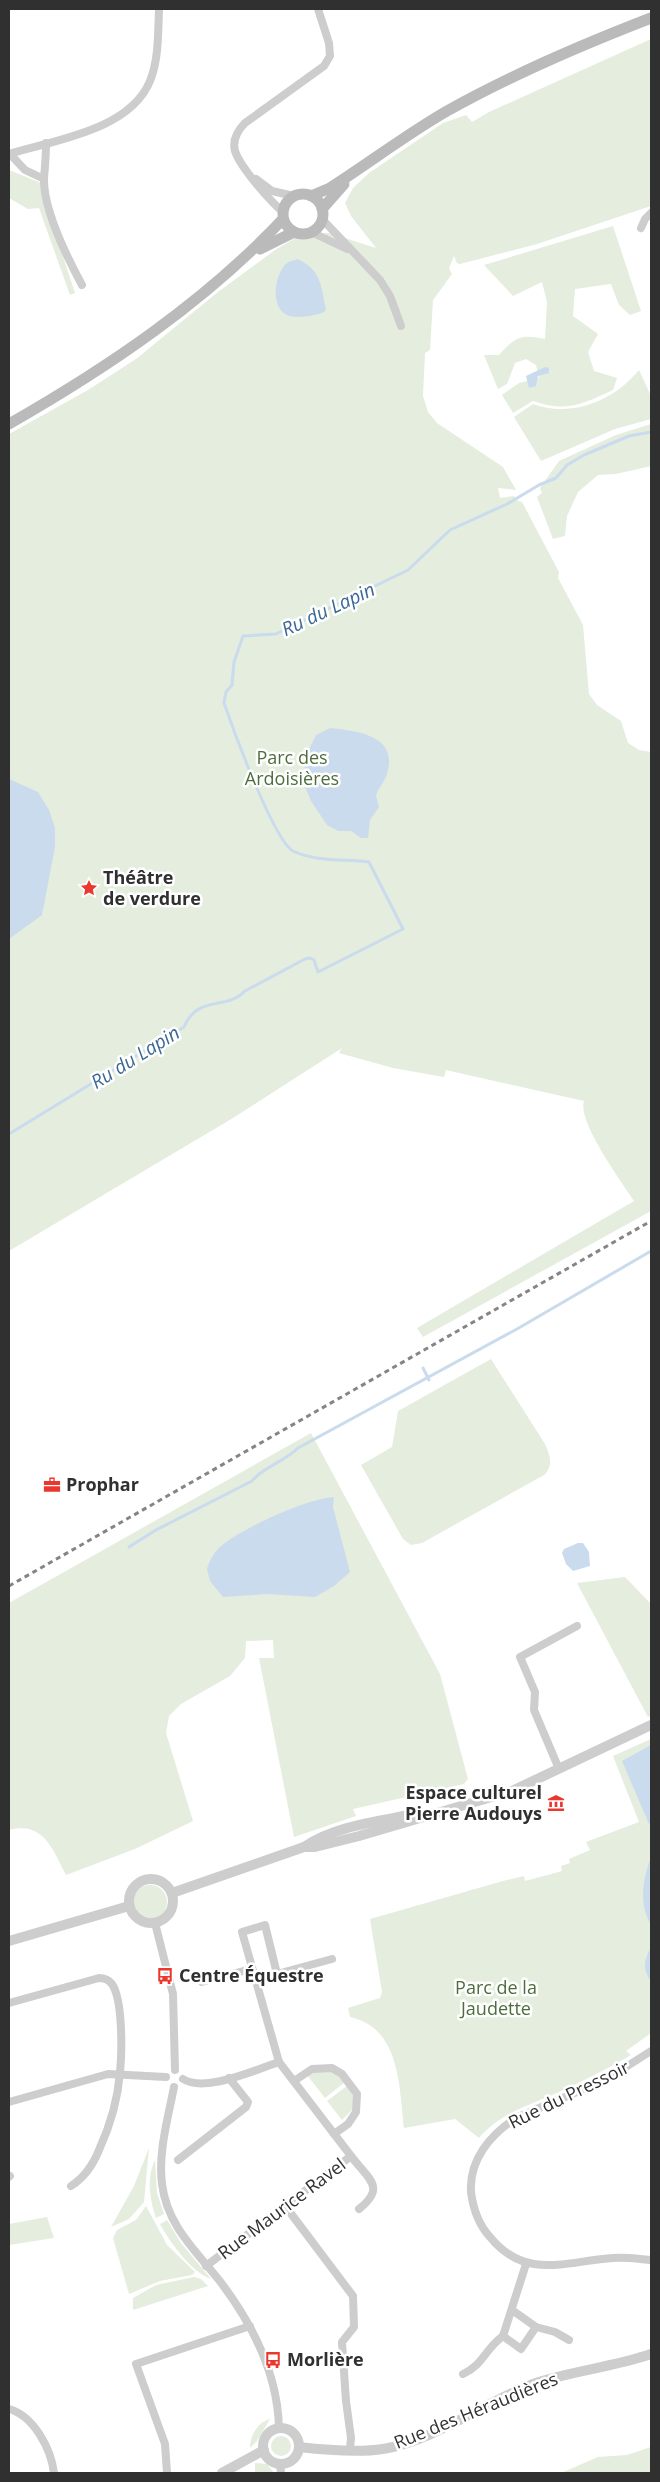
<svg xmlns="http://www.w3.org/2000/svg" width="660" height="2482" font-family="'Open Sans',sans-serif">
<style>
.green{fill:#e4edde}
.water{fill:#cadbed}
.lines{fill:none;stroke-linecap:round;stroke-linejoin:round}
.stream{stroke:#cadbed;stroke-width:3}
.minor{stroke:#cdcdcd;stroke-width:8}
.tertiary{stroke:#cdcdcd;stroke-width:10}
.secondary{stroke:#bababa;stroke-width:11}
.rail{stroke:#858585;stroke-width:3;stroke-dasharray:5 4;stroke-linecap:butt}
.labels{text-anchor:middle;stroke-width:5;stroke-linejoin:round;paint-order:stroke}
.park-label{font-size:18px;fill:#4d6d3c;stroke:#fff}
.poi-label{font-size:18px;font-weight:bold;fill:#303030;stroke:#fff;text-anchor:start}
.street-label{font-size:18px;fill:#303030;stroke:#fff}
.water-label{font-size:19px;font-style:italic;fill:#3b6795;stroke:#fff}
</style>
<rect width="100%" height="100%" fill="#fff"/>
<g class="green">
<path d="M651,39V206L537,244L460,264L457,263L454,256L449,268L452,274L433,300L430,350L425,353L423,396L428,412L437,423L503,467L516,490L498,488L500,498L514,496L518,501L522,502L559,572L558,578L583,625L589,694L597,705L621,721L628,743L639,750L651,752V1211L423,1337L417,1328L634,1201C621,1181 577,1121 584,1101L446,1070L444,1077L393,1068L339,1053L342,1048L233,1118L9,1251V434L88,390L136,359L218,292L275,250L302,234L329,233L376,248L351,216L345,203L353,188L369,173L443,123L466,115L472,122L489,112Z"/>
<path d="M9,170L41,183L48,211L75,293L70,295L39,208L28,209L9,198Z"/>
<path d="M613,226L641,311L630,315L619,305L611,284L575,289L573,316L598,334L588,352L594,371L617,378L613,390C582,404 567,413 533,401L513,413L502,395L519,383L539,378L536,365L526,359L515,363L507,384L498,389L484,355H499C516,336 521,334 545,339L547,302L542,282L513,296L484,265Z"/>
<path d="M639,370L651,396V419L615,429L541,461L514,417L533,404C571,418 614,401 639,370Z"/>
<path d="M651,424V466L616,474L598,475L578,492L567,516L565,536L553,539L537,497L542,493L540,488L559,461L616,435Z"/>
<path d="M491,1359L545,1444C550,1456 554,1465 544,1475L422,1543L411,1545L403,1539L361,1465L392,1447L398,1411Z"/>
<path d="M311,1433L440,1674L468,1779L464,1784L353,1809L356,1816L294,1837L259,1658H274L273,1640L246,1641L245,1658L230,1676L181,1704L169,1716L166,1733L193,1821L135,1849L66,1875C53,1850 44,1821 9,1830V1603Z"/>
<path d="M625,1577L651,1604V1715L648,1717L577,1583Z"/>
<path d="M651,1739V2033L626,2051L631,2055C607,2069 583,2081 559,2092C530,2105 500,2113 479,2138L455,2119L404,2128C399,2088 401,2028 350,2017L348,2008L380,1998L382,1992L370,1919L503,1881L524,1876L525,1881C537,1878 551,1874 562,1871L561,1866L570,1863L569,1859L590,1850L586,1842L639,1822L613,1756Z"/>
<circle cx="150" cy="1902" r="17"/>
<path d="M330,2070L345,2082L325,2098L307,2075L313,2071Z"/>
<path d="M347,2086L353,2096V2109L342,2120L327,2101Z"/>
<path d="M149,2148L144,2202L129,2219L111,2227L134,2186Z"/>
<path d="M155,2160L157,2193L164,2214L156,2218C150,2199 146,2179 155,2160Z"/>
<path d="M146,2206L167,2245L195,2272L192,2275L160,2281L129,2294L113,2238L117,2230L136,2220Z"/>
<path d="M47,2217L54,2238L9,2245V2224Z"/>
<path d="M167,2220L181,2243L211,2279C191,2272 170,2242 160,2224Z"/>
<path d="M194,2277L201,2279L208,2286L133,2310V2298L156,2285Z"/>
<path d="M270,2419L257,2441L250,2448C250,2435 258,2422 270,2419Z"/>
<circle cx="281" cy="2446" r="10"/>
<path d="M651,2447V2473H561L598,2457L627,2455Z"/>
<path d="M255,2463L267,2464L274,2473H255Z"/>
</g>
<g class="water">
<path d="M298,259C322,271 321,286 326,310L322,313C312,316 296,319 287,315C270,307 274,274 287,263C290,261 295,260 298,259Z"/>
<path d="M545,367L549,368V373L538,376L536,386L529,388L526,376Z"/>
<path d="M330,728C357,731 399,735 387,774C385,781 379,787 376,795L379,807L370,820L368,838H361L351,831H338L327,825L311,801L304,784L305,757L316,735Z"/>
<path d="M9,779L38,792L49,810L55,828V847L42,915L9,939Z"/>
<path d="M334,1497L333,1507L350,1572L334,1586L315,1597L267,1594L223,1597L210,1581L207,1569C209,1562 213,1554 218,1549C237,1530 308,1498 334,1497Z"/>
<path d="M578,1543H583L589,1552L590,1566L573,1571L566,1564L562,1553L564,1549Z"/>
<path d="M651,1745V1823L649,1824L622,1761Z"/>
<path d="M651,1857V1925C638,1902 643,1880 651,1857Z"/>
<path d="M651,1947V1981C642,1969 644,1960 651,1947Z"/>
</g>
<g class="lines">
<g class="stream">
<path d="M9,1134L184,1027C198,994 226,1011 245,991L305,959L310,958L314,960L318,972L403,929L369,862C345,859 315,862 293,851C274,841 233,729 224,703L226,692L232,685L234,662L243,636L276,634L408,570L450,530L507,504L539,485L556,478L567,465L584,455L629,436L651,432"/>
<path d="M423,1368L429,1380"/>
<path d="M129,1547L156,1530L252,1481C263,1467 284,1462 298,1448L517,1329L651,1251"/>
</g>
<g class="minor">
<path d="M46,143C46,155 45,167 44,178C43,209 68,259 82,285"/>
<path d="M9,154C55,140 130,130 150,81C159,59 158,32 159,9"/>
<path d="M10,154L25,170L44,179"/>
<path d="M256,179L272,191L294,196"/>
<path d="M283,212C270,201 240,167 235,151C232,139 238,130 245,123L324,66L330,56L329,43L318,9"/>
<path d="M322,219L380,280L390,296L401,326"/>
<path d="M641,228L645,219L651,213"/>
<path d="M311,232L347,249"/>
<path d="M559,1769L534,1710L535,1692L520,1657L577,1626"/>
<path d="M155,1923L173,1994L175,2070"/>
<path d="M277,1974L265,1925L242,1932L279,2062"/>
<path d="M255,1980L332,1959"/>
<path d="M202,1982L251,1969"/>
<path d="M9,2003L99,1978C104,1978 109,1980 112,1984C123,2000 122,2053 120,2072C118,2098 110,2126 99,2150C93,2165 85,2177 71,2186"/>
<path d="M651,2051L607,2079L516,2118C490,2135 469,2160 471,2192C473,2208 479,2225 490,2237C526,2281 566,2261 613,2258C626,2257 639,2259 651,2260"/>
<path d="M183,2079C205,2093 255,2070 279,2062L351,2156L206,2266"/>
<path d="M294,2081L312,2069L332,2068L342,2074L357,2094L356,2112L348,2124L334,2134"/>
<path d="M174,2087C168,2118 158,2152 162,2184C167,2225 195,2250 219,2280C252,2323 278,2374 279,2429"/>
<path d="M9,2102L108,2074L166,2077"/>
<path d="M351,2156C368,2179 387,2187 359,2209"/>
<path d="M178,2160L246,2107L248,2102L229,2078"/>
<path d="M9,2177L10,2176"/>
<path d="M286,2207L353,2296L354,2327L342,2342L346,2401L351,2438L350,2449"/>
<path d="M512,2310L536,2327L521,2349L503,2336L526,2264"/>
<path d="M536,2327L555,2332L569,2340"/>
<path d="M463,2374C484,2364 485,2349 503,2336"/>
<path d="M9,2409C34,2416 51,2449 54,2473"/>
<path d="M280,2464L281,2473"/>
<path d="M167,2473L165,2444L136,2364L250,2326"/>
</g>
<g class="tertiary">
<path d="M304,1847H315L359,1836L512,1791L651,1725"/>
<circle cx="151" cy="1901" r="22"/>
<path d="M172,1893L304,1847C336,1825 382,1821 419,1813"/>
<path d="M9,1941L129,1906"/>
<circle cx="281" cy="2446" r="18"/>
<path d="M299,2447C325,2450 357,2453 383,2449C437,2440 482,2403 533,2384C572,2371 613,2367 651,2354"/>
<path d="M222,2473L264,2450"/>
</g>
<g class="secondary">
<circle cx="303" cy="214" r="20"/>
<path d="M311,196L330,188C369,163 407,134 447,111C513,74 581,45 651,18"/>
<path d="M322,209L344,184"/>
<path d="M260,249L294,232"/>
<path d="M9,424C107,368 205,302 283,219"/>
</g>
<path class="rail" d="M9,1586L651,1221"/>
</g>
<defs>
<g id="sight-bare" transform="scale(1.35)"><path d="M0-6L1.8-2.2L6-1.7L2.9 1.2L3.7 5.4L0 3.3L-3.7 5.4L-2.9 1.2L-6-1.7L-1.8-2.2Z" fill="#ea382f" stroke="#fff" stroke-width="2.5" paint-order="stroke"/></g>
<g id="office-bare" transform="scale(1.35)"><path d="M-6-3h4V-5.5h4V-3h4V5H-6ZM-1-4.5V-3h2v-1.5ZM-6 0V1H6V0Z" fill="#ea382f" stroke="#fff" stroke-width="2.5" paint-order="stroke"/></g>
<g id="museum-bare" transform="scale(1.35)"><path d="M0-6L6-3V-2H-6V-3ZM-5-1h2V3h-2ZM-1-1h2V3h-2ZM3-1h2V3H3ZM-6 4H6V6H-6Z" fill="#ea382f" stroke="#fff" stroke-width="2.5" paint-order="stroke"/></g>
<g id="bus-bare" transform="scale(1.35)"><path d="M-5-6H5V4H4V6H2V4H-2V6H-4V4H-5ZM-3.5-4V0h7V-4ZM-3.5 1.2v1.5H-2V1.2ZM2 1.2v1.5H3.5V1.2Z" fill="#ea382f" stroke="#fff" stroke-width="2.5" paint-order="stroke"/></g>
</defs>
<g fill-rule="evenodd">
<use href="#sight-bare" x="89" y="888"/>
<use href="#office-bare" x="52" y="1485"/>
<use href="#museum-bare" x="556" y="1803"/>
<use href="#bus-bare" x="165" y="1976"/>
<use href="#bus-bare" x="273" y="2360"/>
</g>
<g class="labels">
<g class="park-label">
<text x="292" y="764">Parc des<tspan x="292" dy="21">Ardoisières</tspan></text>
<text x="496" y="1994">Parc de la<tspan x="496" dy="21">Jaudette</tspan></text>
</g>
<g class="poi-label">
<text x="103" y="884">Théâtre<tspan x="103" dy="21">de verdure</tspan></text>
<text x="66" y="1491">Prophar</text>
<text x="542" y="1799" text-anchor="end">Espace culturel<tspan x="542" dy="21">Pierre Audouys</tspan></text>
<text x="179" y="1982">Centre Équestre</text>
<text x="287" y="2366">Morlière</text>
</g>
<g class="street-label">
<text transform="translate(569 2095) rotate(-26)" y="6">Rue du Pressoir</text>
<text transform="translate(282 2209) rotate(-37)" y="6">Rue Maurice Ravel</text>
<text transform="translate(476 2411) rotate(-22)" y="6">Rue des Héraudières</text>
</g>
<g class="water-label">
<text transform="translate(328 609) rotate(-25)" y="7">Ru du Lapin</text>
<text transform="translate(135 1057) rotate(-32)" y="7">Ru du Lapin</text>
</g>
</g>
<rect width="660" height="2482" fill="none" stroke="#303030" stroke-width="20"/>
</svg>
